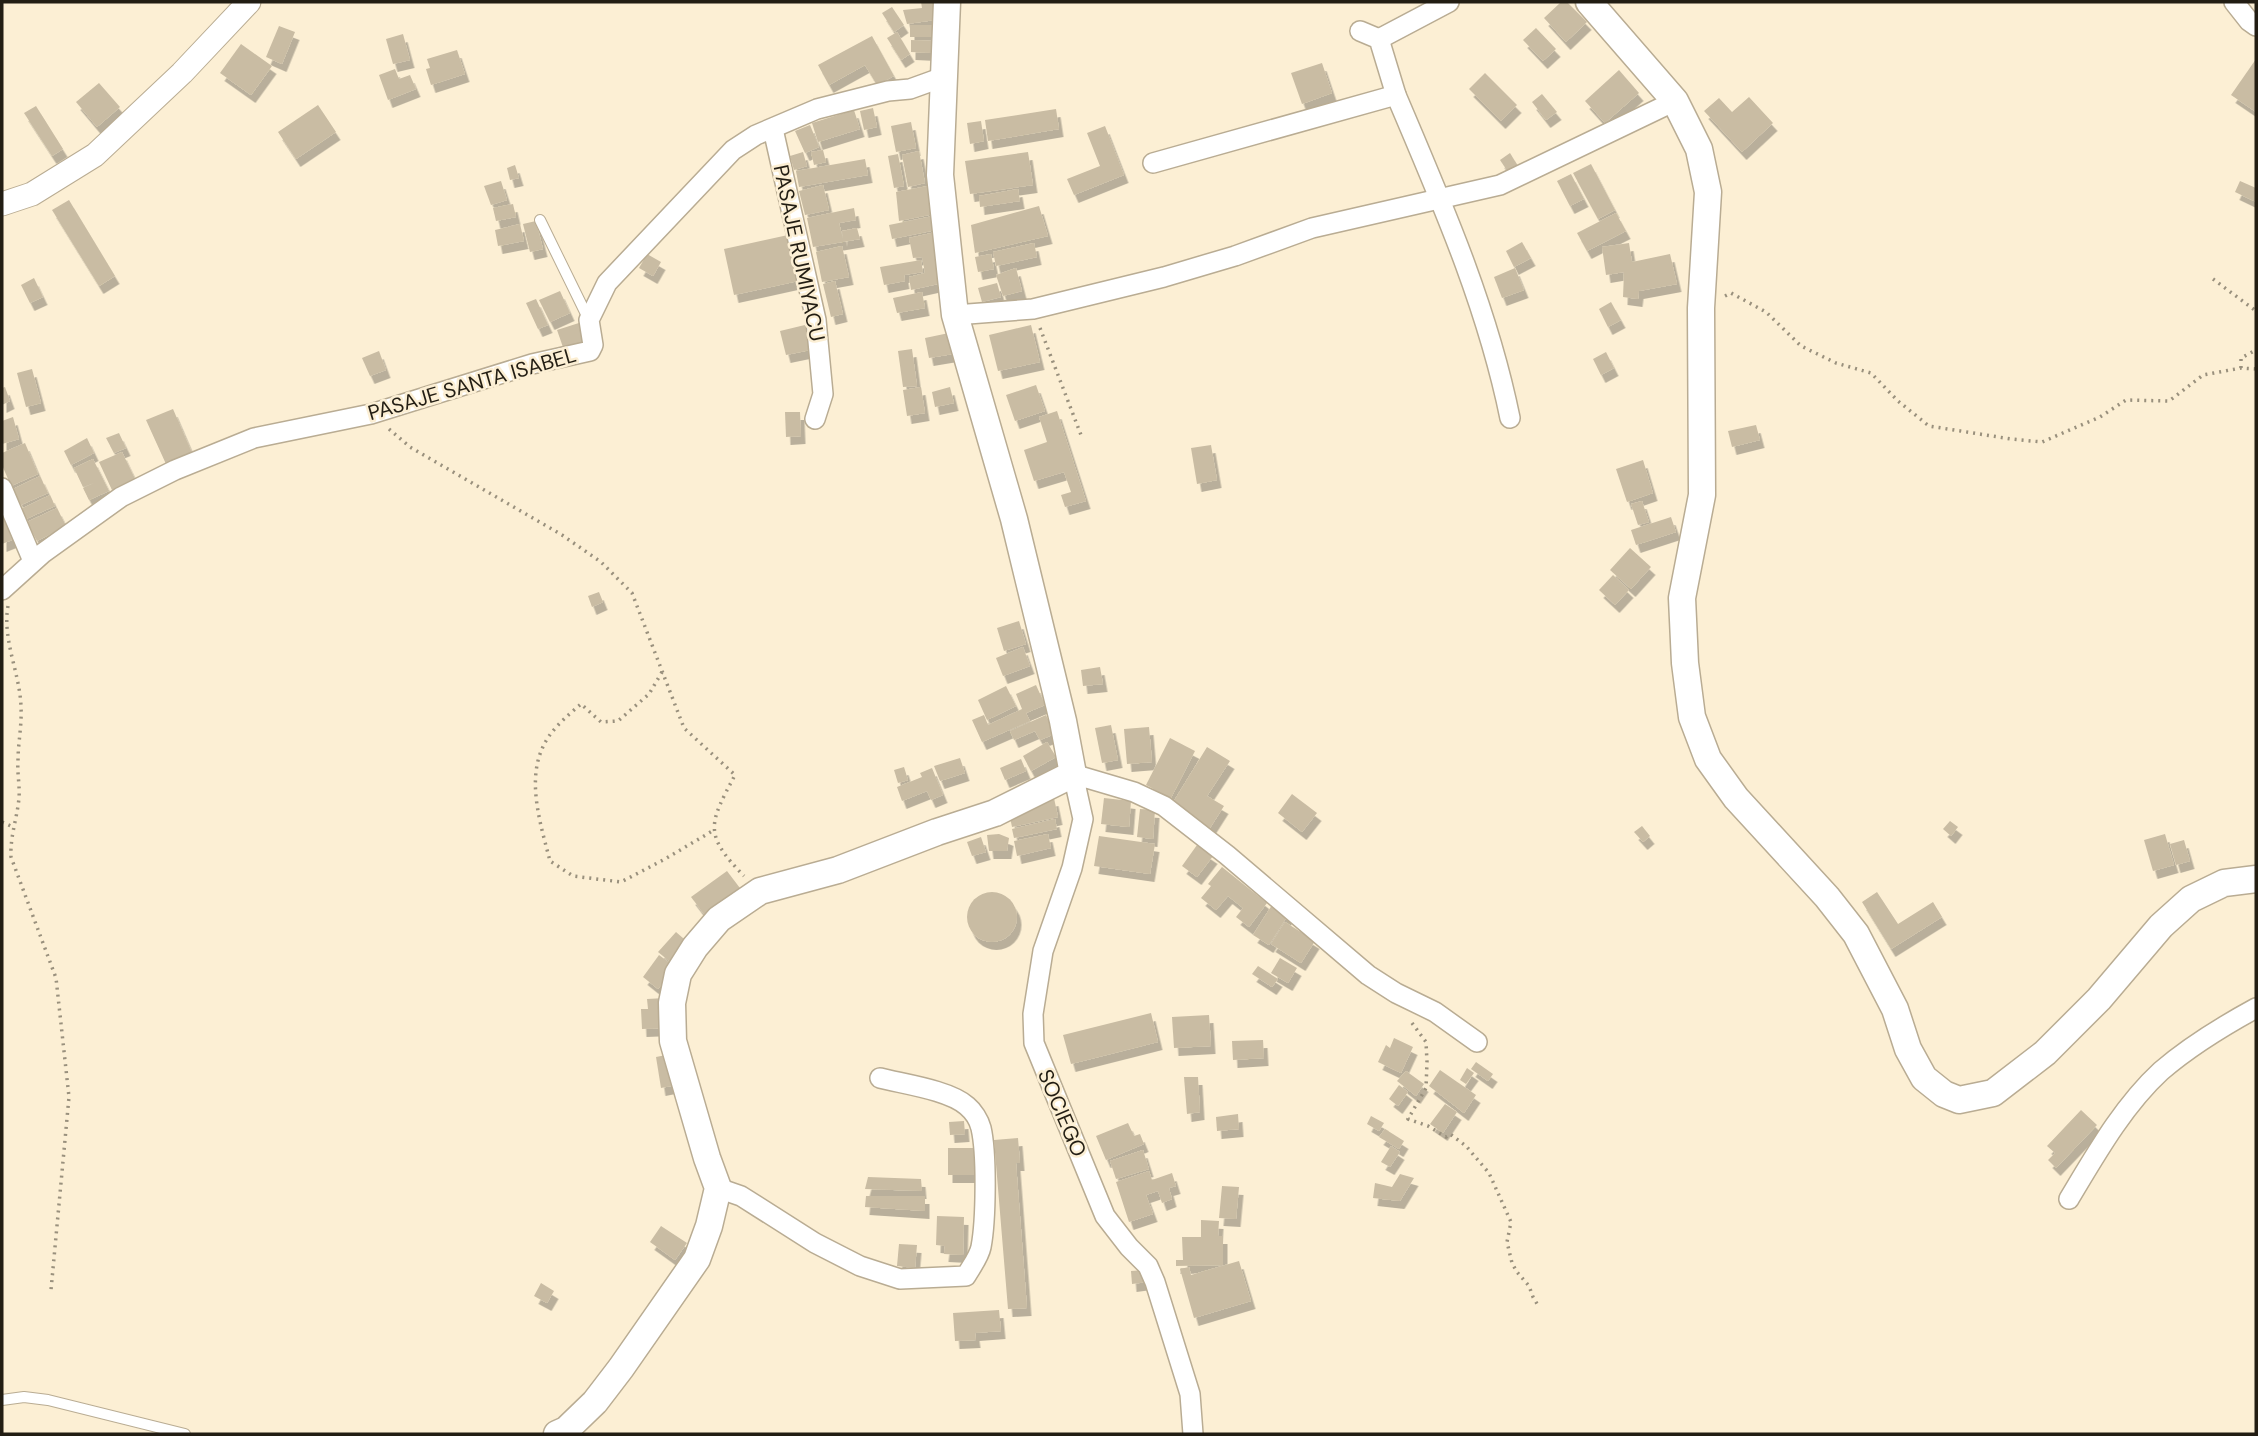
<svg xmlns="http://www.w3.org/2000/svg" width="2258" height="1436" font-family="'DM Sans',sans-serif">
<style>
.building{fill:#c9bca3;filter:url(#shadow)}
.lines{fill:none;stroke-linecap:round;stroke-linejoin:round}
.service-casing{stroke:#b9ac93;stroke-width:12}
.minor-casing{stroke:#b9ac93;stroke-width:22}
.tertiary-casing{stroke:#b9ac93;stroke-width:25}
.secondary-casing{stroke:#b9ac93;stroke-width:29}
.path{stroke:#99907d;stroke-width:3.5;stroke-dasharray:2 5;stroke-linecap:butt}
.service{stroke:#fff;stroke-width:10}
.minor{stroke:#fff;stroke-width:19}
.tertiary{stroke:#fff;stroke-width:23}
.secondary{stroke:#fff;stroke-width:26}
.labels{text-anchor:middle;stroke-width:5;stroke-linejoin:round;paint-order:stroke}
.street-label{font-size:21px;fill:#221d13;stroke:#fcefd4}
</style>
<defs>
<filter id="shadow"><feDropShadow dx="4.5" dy="8" stdDeviation="0" flood-color="#0004"/></filter>
</defs>
<rect width="100%" height="100%" fill="#fcefd4"/>
<g class="building">
<path d="M921,2H933L935,20L907,24L903,10L922,8Z"/>
<path d="M1561,2H1567L1587,22L1566,42L1544,18Z"/>
<path d="M892,7L904,25L894,32L882,13Z"/>
<rect x="910" y="25" width="23" height="12"/>
<path d="M279,26L295,32L282,64L266,57Z"/>
<path d="M1536,28L1556,49L1543,61L1523,40Z"/>
<path d="M897,32L910,54L901,60L887,38Z"/>
<path d="M403,34L410,60L393,64L386,39Z"/>
<path d="M872,36L894,76L877,85L865,65L829,85L818,65Z"/>
<path d="M911,40L932,41V53L911,52Z"/>
<path d="M241,44L272,66L251,95L220,73Z"/>
<path d="M457,50L465,74L431,85L426,69L430,68L427,59Z"/>
<path d="M2256,59V112L2231,95Z"/>
<path d="M1322,63L1332,93L1302,104L1291,73Z"/>
<path d="M395,69L399,79L410,75L416,89L388,100L379,75Z"/>
<path d="M1619,70L1639,93L1605,123L1585,101Z"/>
<path d="M1485,73L1517,105L1501,121L1469,89Z"/>
<path d="M99,83L120,107L97,127L76,102Z"/>
<path d="M1542,94L1557,112L1546,120L1532,102Z"/>
<path d="M1749,97L1773,123L1742,152L1704,111L1719,98L1732,112Z"/>
<path d="M318,105L336,132L296,159L278,132Z"/>
<path d="M36,106L63,149L52,156L24,113Z"/>
<path d="M873,108L877,127L864,130L860,111Z"/>
<path d="M1056,109L1059,129L988,141L985,120Z"/>
<path d="M854,110L860,129L818,142L812,123Z"/>
<path d="M981,121L984,141L970,144L967,123Z"/>
<path d="M911,122L916,148L896,152L891,126Z"/>
<path d="M810,125L819,147L805,153L795,131Z"/>
<path d="M1105,126L1124,175L1074,195L1067,179L1100,166L1087,133Z"/>
<path d="M823,150L826,162L814,165L811,152Z"/>
<path d="M919,151L925,183L908,187L902,155Z"/>
<path d="M803,152L807,166L794,170L790,156Z"/>
<path d="M1028,152L1033,185L970,194L965,161Z"/>
<path d="M1510,153L1518,166L1508,172L1500,160Z"/>
<path d="M898,154L904,186L894,188L888,156Z"/>
<path d="M865,159L868,175L799,187L796,171Z"/>
<path d="M1591,164L1615,210L1598,219L1573,173Z"/>
<path d="M515,165L519,178L510,180L507,168Z"/>
<path d="M1571,174L1584,199L1570,206L1557,181Z"/>
<path d="M501,181L507,200L491,205L484,186Z"/>
<path d="M2240,181L2256,188V202L2235,192Z"/>
<path d="M823,185L829,210L805,215L799,191Z"/>
<path d="M928,186L934,214L899,221L896,192Z"/>
<path d="M1018,189L1020,201L980,207L979,196Z"/>
<path d="M69,200L115,276L99,286L52,210Z"/>
<path d="M513,204L516,217L496,221L493,208Z"/>
<path d="M1039,206L1048,236L975,253L971,225Z"/>
<path d="M854,208L856,220L839,223L843,239L842,231L857,228L860,239L813,247L807,218Z"/>
<path d="M1616,213L1626,231L1587,251L1577,233Z"/>
<path d="M933,216L936,230L892,239L889,225Z"/>
<path d="M536,221L543,249L530,252L523,224Z"/>
<path d="M520,224L524,241L498,246L495,230Z"/>
<path d="M936,232L947,282L911,290L909,277L925,273L922,257L913,258L909,238Z"/>
<path d="M788,235L798,281L734,295L724,249Z"/>
<path d="M1522,242L1531,258L1514,267L1506,251Z"/>
<path d="M1034,243L1037,257L996,266L993,252Z"/>
<path d="M1629,243L1632,262L1670,254L1677,284L1639,291L1638,299L1623,297L1624,272L1606,275L1602,247Z"/>
<path d="M842,246L849,277L822,282L816,252Z"/>
<path d="M647,254L661,262L653,276L639,268Z"/>
<path d="M991,254L994,269L978,272L975,257Z"/>
<path d="M921,260L923,272L904,275L905,281L884,285L880,267Z"/>
<path d="M1016,268L1022,291L1003,296L996,275Z"/>
<path d="M1515,268L1524,290L1502,298L1494,277Z"/>
<path d="M34,278L43,297L30,303L21,285Z"/>
<path d="M835,281L843,314L831,317L823,284Z"/>
<path d="M997,283L1001,297L982,302L978,288Z"/>
<path d="M560,291L570,313L550,322L539,300Z"/>
<path d="M922,292L925,308L897,313L893,298Z"/>
<path d="M536,299L548,325L538,329L526,303Z"/>
<path d="M1611,302L1621,320L1608,327L1599,309Z"/>
<path d="M582,322L590,345L565,353L557,330Z"/>
<path d="M809,324L815,349L786,355L780,331Z"/>
<path d="M1031,325L1040,362L998,371L989,335Z"/>
<path d="M949,333L953,354L929,358L925,338Z"/>
<path d="M912,349L917,386L903,387L898,351Z"/>
<path d="M379,351L386,370L370,376L362,358Z"/>
<path d="M1606,352L1614,368L1601,375L1593,359Z"/>
<path d="M32,369L41,403L26,407L17,373Z"/>
<path d="M1036,385L1045,411L1015,421L1006,395Z"/>
<path d="M5,387L10,401L2,405V388Z"/>
<path d="M921,387L925,413L907,416L903,390Z"/>
<path d="M950,387L954,403L935,407L932,392Z"/>
<path d="M173,409L192,453L166,464L146,420Z"/>
<path d="M1057,411L1086,501L1065,507L1061,495L1071,492L1064,472L1034,481L1024,450L1047,442L1039,417Z"/>
<path d="M785,412H800L801,436L786,437Z"/>
<path d="M13,417L19,439L2,444V421Z"/>
<path d="M1756,425L1760,440L1732,447L1728,431Z"/>
<path d="M119,433L126,448L114,453L106,438Z"/>
<path d="M87,438L94,453L71,465L64,451Z"/>
<path d="M25,443L38,474L11,486L2,465V453Z"/>
<path d="M1211,445L1217,480L1197,484L1191,448Z"/>
<path d="M122,452L135,479L112,490L99,462Z"/>
<path d="M93,459L109,491L89,500L83,488L94,483L83,487L74,468Z"/>
<path d="M1643,460L1653,493L1627,502L1616,469Z"/>
<path d="M40,476L48,493L21,505L13,489Z"/>
<path d="M50,495L55,506L26,519L21,509Z"/>
<path d="M1642,501L1649,522L1638,525L1631,504Z"/>
<path d="M57,508L66,526L37,541L27,522Z"/>
<path d="M2,513L12,540L2,544Z"/>
<path d="M1671,517L1676,532L1636,545L1631,530Z"/>
<path d="M1630,548L1651,567L1631,589L1610,570Z"/>
<path d="M1613,575L1629,590L1615,605L1599,590Z"/>
<path d="M599,592L603,602L592,607L588,596Z"/>
<path d="M1019,621L1026,644L1004,651L997,628Z"/>
<path d="M1023,647L1030,666L1003,676L996,658Z"/>
<path d="M1100,667L1103,684L1083,686L1081,670Z"/>
<path d="M1036,685L1045,705L1026,713L1030,721L982,742L972,720L984,715L988,725L1022,709L1016,694Z"/>
<path d="M1006,686L1016,706L987,720L978,700Z"/>
<path d="M1046,715L1055,734L1040,740L1035,731L1014,740L1010,731Z"/>
<path d="M1111,725L1118,760L1102,763L1095,728Z"/>
<path d="M1149,727L1152,762L1127,764L1124,729Z"/>
<path d="M1170,738L1195,751L1171,798L1146,785Z"/>
<path d="M1047,742L1056,757L1031,771L1023,756Z"/>
<path d="M1207,747L1230,761L1207,796L1224,806L1210,828L1172,804Z"/>
<path d="M960,758L965,773L940,781L934,766Z"/>
<path d="M1021,759L1026,771L1005,780L1000,768Z"/>
<path d="M904,767L908,780L898,783L894,770Z"/>
<path d="M932,768L943,795L931,800L927,791L902,801L897,787L922,777L920,773Z"/>
<path d="M1292,794L1317,813L1302,832L1278,813Z"/>
<path d="M1054,798L1058,817L1012,827L1008,808Z"/>
<path d="M1104,798L1131,801L1129,827L1101,824Z"/>
<path d="M1140,809L1155,810L1153,839L1137,837Z"/>
<path d="M1055,819L1057,829L1014,838L1012,829Z"/>
<path d="M1950,821L1958,827L1951,836L1943,829Z"/>
<path d="M1642,826L1650,836L1643,842L1634,832Z"/>
<path d="M999,834L1009,838L1007,851H989L987,835Z"/>
<path d="M1048,834L1051,848L1017,856L1014,841Z"/>
<path d="M2165,834L2174,865L2153,871L2144,840Z"/>
<path d="M1099,836L1155,844L1150,874L1094,866Z"/>
<path d="M981,837L986,852L972,856L967,842Z"/>
<path d="M2184,840L2190,861L2176,865L2170,844Z"/>
<path d="M1197,845L1213,856L1197,877L1182,866Z"/>
<path d="M1222,867L1267,903L1249,927L1236,917L1243,908L1228,896L1216,910L1201,898L1211,886L1208,884Z"/>
<path d="M727,871L746,896L710,922L691,897Z"/>
<path d="M1877,892L1898,924L1933,902L1942,917L1891,949L1862,902Z"/>
<circle cx="992" cy="917" r="25"/>
<path d="M1272,905L1288,915L1269,945L1253,935Z"/>
<path d="M1285,922L1315,941L1301,963L1271,944Z"/>
<path d="M676,932L691,945L674,965L658,952Z"/>
<path d="M659,955L675,967L658,989L643,977Z"/>
<path d="M1280,958L1297,968L1288,983L1271,973Z"/>
<path d="M1258,966L1278,979L1272,987L1252,974Z"/>
<path d="M665,998L667,1028L642,1029L641,1009H648L647,999Z"/>
<path d="M1151,1013L1158,1042L1071,1064L1063,1035Z"/>
<path d="M1209,1015L1211,1046L1174,1048L1172,1017Z"/>
<path d="M1394,1038L1413,1047L1401,1073L1378,1062L1386,1045L1390,1048Z"/>
<path d="M1263,1040L1264,1058L1233,1060L1232,1041Z"/>
<path d="M676,1053L681,1084L661,1088L656,1057Z"/>
<path d="M1476,1062L1493,1074L1488,1081L1471,1069Z"/>
<path d="M1467,1068L1474,1073L1466,1084L1460,1080Z"/>
<path d="M1440,1070L1476,1095L1464,1113L1429,1086Z"/>
<path d="M1406,1071L1424,1084L1416,1096L1397,1081Z"/>
<path d="M1184,1077H1198L1200,1112L1187,1114Z"/>
<path d="M1399,1085L1408,1092L1398,1106L1389,1099Z"/>
<path d="M1445,1104L1457,1112L1443,1133L1430,1124Z"/>
<path d="M2081,1110L2097,1125L2056,1168L2048,1160L2055,1153L2047,1146Z"/>
<path d="M1238,1114L1239,1129L1217,1131L1216,1117Z"/>
<path d="M1371,1116L1384,1123L1379,1131L1367,1124Z"/>
<path d="M964,1121L965,1134L950,1135L949,1122Z"/>
<path d="M1128,1123L1134,1136L1140,1134L1144,1144L1106,1160L1096,1136Z"/>
<path d="M1385,1129L1404,1141L1399,1149L1379,1137Z"/>
<path d="M1018,1138L1020,1163H1016L1027,1308L1008,1309L994,1140Z"/>
<path d="M1391,1146L1400,1152L1390,1167L1381,1162Z"/>
<rect x="948" y="1148" width="28" height="27"/>
<path d="M1143,1150L1149,1169L1116,1179L1110,1161Z"/>
<path d="M1149,1171L1152,1180L1172,1173L1176,1186L1169,1188L1172,1199L1162,1203L1158,1191L1146,1195L1153,1214L1129,1222L1116,1182Z"/>
<path d="M1400,1174L1414,1178L1400,1201L1373,1198L1375,1183L1392,1187Z"/>
<path d="M868,1177L921,1179L922,1191L865,1189Z"/>
<path d="M1222,1186L1239,1187L1236,1219L1219,1218Z"/>
<path d="M866,1196H925V1211L865,1207Z"/>
<path d="M937,1216L964,1217L963,1255L944,1254L945,1246L936,1245Z"/>
<path d="M1201,1220L1219,1221L1218,1236H1223V1265L1176,1266V1260H1183L1182,1237H1201Z"/>
<path d="M661,1226L687,1243L675,1260L650,1242Z"/>
<path d="M899,1244L917,1245L915,1268L897,1266Z"/>
<path d="M1239,1261L1251,1301L1194,1318L1180,1269L1189,1267L1191,1275Z"/>
<path d="M1145,1270L1147,1282L1132,1284L1131,1271Z"/>
<path d="M541,1283L554,1291L547,1303L534,1296Z"/>
<path d="M999,1310L1001,1331L975,1333L976,1340L955,1341L953,1313Z"/>
</g>
<g class="lines">
<g class="service-casing">
<g id="service">
<path d="M540,220L589,320"/>
<path d="M2,1400L24,1397L48,1400L185,1434"/>
</g>
</g>
<g class="minor-casing">
<g id="minor">
<path d="M2234,2L2249,21L2256,26"/>
<path d="M1360,31L1379,39L1396,95"/>
<path d="M1379,39L1449,2"/>
<path d="M773,129L816,320L823,394L815,419"/>
<path d="M1153,163L1396,95C1441,201 1487,305 1510,418"/>
<path d="M955,315L1033,309L1164,277L1235,256L1312,228L1500,185L1675,101"/>
<path d="M2,488L33,561"/>
<path d="M2,590L43,553L121,497L175,470L254,438L371,414L532,364L590,351L593,345L589,320L607,283L733,150L756,135L817,109L888,91L910,89L946,76"/>
<path d="M718,1188L741,1196L815,1243L860,1266L900,1279L966,1276C971,1267 979,1257 981,1247C986,1221 987,1154 981,1128C979,1120 973,1111 967,1106C949,1090 903,1084 880,1078"/>
<path d="M2069,1199C2096,1154 2123,1106 2161,1071C2190,1046 2223,1026 2256,1008"/>
<path d="M1193,1434L1190,1394L1155,1282L1148,1266L1129,1247L1105,1216L1034,1043L1033,1014L1043,951L1072,868L1083,819L1073,774L1134,792L1164,806L1227,855L1368,975L1396,993L1435,1012L1477,1042"/>
</g>
</g>
<g class="tertiary-casing">
<path id="tertiary" d="M2,204L32,194L95,155L182,73L249,2"/>
</g>
<g class="secondary-casing">
<g id="secondary">
<path d="M1589,2L1675,101L1699,149L1708,192L1701,308L1702,495L1682,598L1685,663L1692,717L1708,759L1736,798L1827,897L1856,934L1895,1009L1908,1049L1924,1078L1944,1094L1959,1100L1993,1093L2045,1053L2099,999L2161,926L2191,899L2224,883L2256,879"/>
<path d="M557,1434L566,1430L595,1402L621,1368L697,1259L709,1226L718,1188L707,1158L673,1041L672,1003L678,974L695,947L719,919L760,891L838,870L937,832L995,813L1073,774L1063,721L1014,519L955,315L940,175L947,2"/>
</g>
</g>
<g class="path">
<path d="M2213,279L2256,311"/>
<path d="M1725,296L1731,293L1766,312L1801,346L1836,363L1871,373L1898,401L1929,426L2011,439L2042,442L2100,417L2126,400L2169,401L2203,375L2241,368L2256,369"/>
<path d="M1040,328L1081,435"/>
<path d="M2241,368V358L2256,350"/>
<path d="M389,429L410,447L562,535L601,562L632,593L684,728L735,775C709,824 703,834 744,876"/>
<path d="M8,606C2,640 20,673 21,707C22,725 18,743 18,761C17,773 20,786 19,798C17,819 10,836 11,857L56,978L69,1097L51,1290"/>
<path d="M662,672L649,694L618,721L601,722L581,704C567,716 549,731 542,749C527,783 541,826 550,861L573,876L621,882L665,859L714,830"/>
<path d="M2,822L13,827"/>
<path d="M1412,1023L1426,1042L1427,1062L1426,1088L1408,1119L1428,1126L1446,1137L1450,1134L1466,1146L1489,1173L1511,1222L1507,1242L1512,1263L1517,1272L1529,1286L1533,1297L1539,1307"/>
</g>
<use href="#service" class="service"/>
<use href="#minor" class="minor"/>
<use href="#tertiary" class="tertiary"/>
<use href="#secondary" class="secondary"/>
</g>
<g class="labels">
<g class="street-label">
<text transform="translate(799 253) rotate(78)" y="7">PASAJE RUMIYACU</text>
<text transform="translate(472 384) rotate(-16)" y="7">PASAJE SANTA ISABEL</text>
<text transform="translate(1062 1113) rotate(67)" y="7">SOCIEGO</text>
</g>
</g>
<rect width="2258" height="1436" fill="none" stroke="#221d13" stroke-width="7"/>
</svg>
